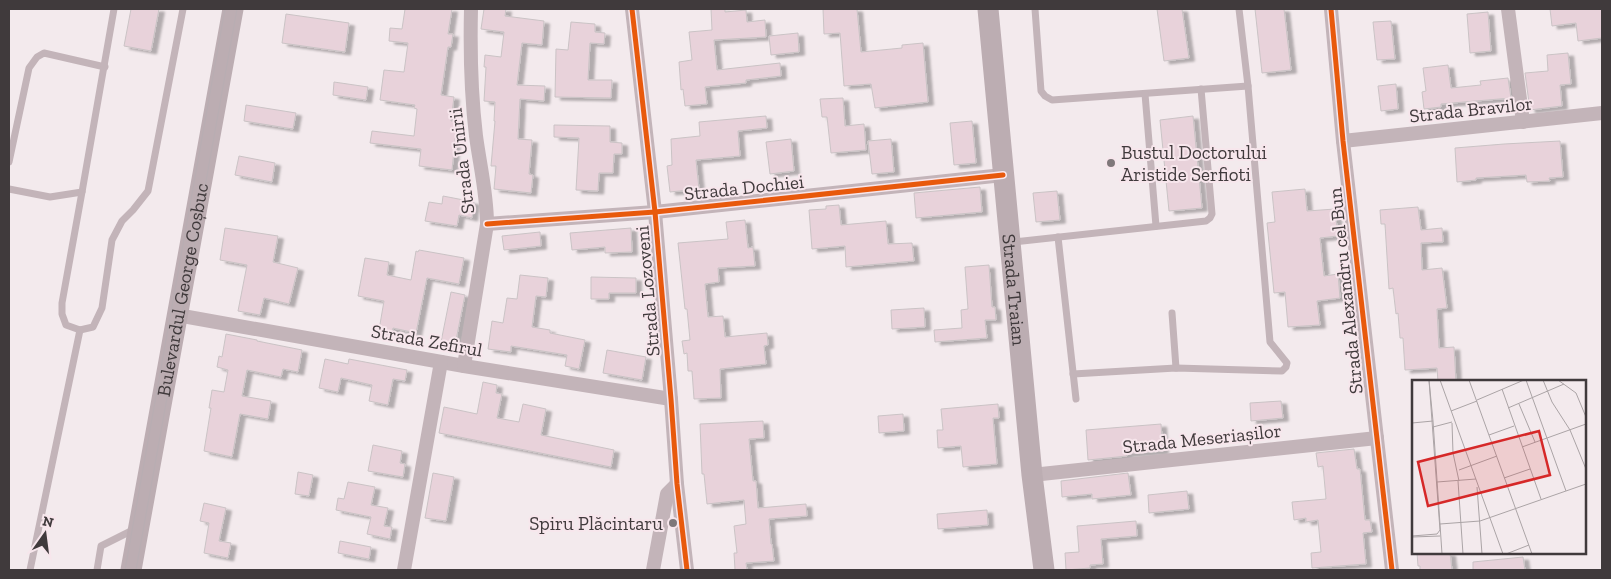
<svg xmlns="http://www.w3.org/2000/svg" width="1611" height="579" font-family="'Zilla Slab',serif">
<style>
.building{fill:#e8d2da;stroke:#cac3c5;filter:url(#shadow)}
.lines{fill:none;stroke-linecap:round;stroke-linejoin:round}
.service{stroke:#c3b4b9;stroke-width:7}
.minor{stroke:#c3b4b9;stroke-width:14}
.primary{stroke:#bcadb2;stroke-width:21}
.tram{stroke:#b8aeb2;stroke-width:1}
.cycleway-casing{stroke:#f7e6ec;stroke-width:8}
.cycleway{stroke:#e8590c;stroke-width:5}
.poi-dot{fill:#7f787a;stroke:#f7e6ec;stroke-width:2}
.labels{text-anchor:middle;stroke-width:4;stroke-linejoin:round;paint-order:stroke}
.street-label{font-size:19px;fill:#403a3c;stroke:#f7e6ec}
.poi-label{font-size:19px;fill:#403a3c;stroke:#f7e6ec;text-anchor:start}
.inset-road{fill:none;stroke:#aba4a6;stroke-width:1}
.view{fill:#d62828;fill-opacity:0.15;stroke:#d62828;stroke-width:2.5}
.inset-edge{fill:none;stroke:#403a3c;stroke-width:2.5}
</style>
<defs>
<filter id="shadow"><feDropShadow dx="5.5" dy="3" stdDeviation="1" flood-color="#0004"/></filter>
</defs>
<rect width="100%" height="100%" fill="#f3eaed"/>
<g class="building">
<path d="M131,9H159L151,51L124,46Z"/>
<path d="M405,9H452L448,34H453L451,47H448L441,95L454,97L451,121H457L452,170L419,166L421,149L370,143L372,131L414,136L417,109L414,108L415,105L380,100L384,70L404,72L408,43L389,41L390,28L402,29Z"/>
<path d="M484,9H506L505,16L544,21L542,45L522,43L517,85L545,86L544,101L520,99L518,139L532,140L529,174L533,175L531,193L494,189L496,166H491L495,121H494L495,102L484,101L486,67H484L485,55L501,57L504,32L481,29Z"/>
<path d="M711,9H725V12L746,10L747,22L765,20L766,37L714,40L717,70L780,63L781,76L746,80V83L705,87L707,104L685,106L683,89L681,90L679,62L692,60L689,32L712,30Z"/>
<path d="M823,9H857L861,52L902,48V45L923,43L928,102L875,108L871,84L844,86L840,33L824,34Z"/>
<path d="M1157,9H1182L1189,58L1164,61Z"/>
<path d="M1255,9H1284L1291,70L1262,73Z"/>
<path d="M1550,9H1602V38L1578,41L1576,23L1552,26Z"/>
<path d="M1488,12L1491,51L1470,53L1467,14Z"/>
<path d="M286,14L349,23L345,52L282,43Z"/>
<path d="M1391,21L1395,59L1377,60L1373,22Z"/>
<path d="M571,22L595,24V32L605,33L604,44L590,43L588,80H612L611,98L555,97L556,49L568,50Z"/>
<path d="M798,33L799,52L771,55L769,36Z"/>
<path d="M1568,53L1571,84L1560,85L1562,106L1530,110L1525,73L1548,71L1547,55Z"/>
<path d="M1448,65L1451,88L1481,85L1480,81L1508,78L1511,98L1441,104V107L1424,109L1422,92L1426,91L1423,68Z"/>
<path d="M334,82L368,87L366,100L333,95Z"/>
<path d="M1396,84L1398,109L1381,111L1378,86Z"/>
<path d="M843,98L845,126L864,124L866,150L831,153L827,117H822L820,99Z"/>
<path d="M246,105L296,113L293,129L244,121Z"/>
<path d="M766,116L767,128L738,131L740,156L696,160L699,189L670,192L667,166L672,165L671,139L700,136L699,122Z"/>
<path d="M1193,116L1202,208L1169,211L1160,120Z"/>
<path d="M972,121L976,163L954,165L950,123Z"/>
<path d="M554,125L610,126V142L622,143V154H614L613,173H599L598,191L576,190L579,138L554,137Z"/>
<path d="M791,139L794,171L770,174L766,142Z"/>
<path d="M891,139L894,172L872,174L868,141Z"/>
<path d="M1560,141L1563,177L1549,178L1550,181L1527,182L1526,175L1476,178V180L1457,182L1455,148L1504,144Z"/>
<path d="M239,156L275,163L272,182L235,175Z"/>
<path d="M980,187L982,212L916,218L914,193Z"/>
<path d="M1305,189L1307,211L1335,209L1338,236L1320,238L1324,276L1338,274L1340,298L1317,301L1320,325L1288,327L1285,292L1274,293L1267,223L1275,222L1272,192Z"/>
<path d="M1057,191L1060,220L1036,222L1033,193Z"/>
<path d="M443,196L474,202L472,218L459,215L457,226L425,221L429,202L442,204Z"/>
<path d="M839,205L841,225L886,221L888,244L912,243L914,261L846,267L845,246L812,249L809,210L826,209V206Z"/>
<path d="M1418,207L1421,230L1442,228L1443,242L1421,243L1422,270L1442,268L1447,308L1437,309L1439,348L1454,347L1456,382H1438L1437,368L1405,370L1403,338H1400L1398,313L1396,314L1393,288L1389,289L1385,224H1381L1380,210Z"/>
<path d="M745,220L748,248L753,247L755,266L718,268L719,282L705,284L708,317L723,316L725,337L767,333L768,345L764,346L766,364L720,369L721,398L694,399L692,371H688L687,353L684,354L682,341L690,340L687,309H685L678,243L728,239L726,222Z"/>
<path d="M225,228L278,236L273,262L298,268L289,304L264,298L260,315L238,311L247,265L220,260Z"/>
<path d="M631,228L632,252L605,253V247L572,250L570,233Z"/>
<path d="M540,232L541,246L504,250L502,236Z"/>
<path d="M419,250L464,258L459,284L427,278L416,333L393,328L392,333L379,330L384,301L358,296L365,258L389,262L387,275L411,280L416,251L418,252Z"/>
<path d="M989,265L992,307H995L996,320H985L987,338L935,342L934,330L962,328L961,310L968,309L965,267Z"/>
<path d="M520,275L548,278L546,297L536,296L532,327L550,330V333L585,340L579,369L565,366L567,355L511,346V352L488,349L492,321L503,323L507,298L517,299Z"/>
<path d="M591,277L636,278V293H609V299H591Z"/>
<path d="M451,292L465,295L455,345L441,342Z"/>
<path d="M924,308L925,327L892,329L891,310Z"/>
<path d="M226,334L257,340V341L302,350L298,372L283,369L281,377L247,370L242,396L271,401L268,419L240,414L232,457L204,451L211,408H209L212,390L224,392L228,370L217,367L219,356L222,357Z"/>
<path d="M607,350L646,357L642,380L603,373Z"/>
<path d="M325,359L348,364L349,359L407,370L405,381L393,379L388,405L369,401L372,385L341,378L338,392L319,388Z"/>
<path d="M483,382L497,385L496,393L502,394L497,418L519,422L523,404L546,409L541,435L614,450L611,467L439,433L444,407L477,414Z"/>
<path d="M1281,401L1283,418L1251,421L1250,403Z"/>
<path d="M998,404L999,418H993L997,464L963,467L961,446L938,448L937,430H943L941,409Z"/>
<path d="M903,414L904,431L879,433L878,416Z"/>
<path d="M763,421L764,438L749,439L753,481H756L758,508L806,504L807,516L769,519L771,544H772L774,561L746,563L747,570H735L734,553H737L734,526L746,524L744,500L707,504L704,474H702L700,424Z"/>
<path d="M1161,424L1163,451L1126,454L1127,456L1088,460L1086,430Z"/>
<path d="M373,445L402,451L400,463L405,464L403,477L368,471Z"/>
<path d="M1354,449L1357,469H1360L1365,520H1370L1372,532L1363,533L1366,564L1312,568L1311,553L1321,552L1318,520L1306,522V518L1294,520L1292,502L1326,499L1323,466L1318,467L1316,453Z"/>
<path d="M298,472L313,475L309,496L295,494Z"/>
<path d="M433,473L454,477L446,521L425,518Z"/>
<path d="M1128,473L1131,495L1092,499V494L1062,497L1061,481Z"/>
<path d="M348,482L375,487L371,505L388,508L384,526L392,527L390,539L367,534L371,517L336,510L338,498L344,499Z"/>
<path d="M1187,491L1189,509L1149,513L1148,495Z"/>
<path d="M204,503L226,508L219,541L231,543L228,558L204,553L209,523L200,521Z"/>
<path d="M987,510L988,525L938,529L937,514Z"/>
<path d="M1136,521L1137,536L1101,539L1103,564L1090,565V568L1066,570L1065,553L1079,552L1077,526Z"/>
<path d="M340,541L371,547L369,559L338,553Z"/>
<path d="M1417,553H1450L1452,570H1420V566H1418Z"/>
<path d="M1523,557L1525,570H1473V562Z"/>
</g>
<g class="lines">
<g class="service">
<path d="M1035,9L1041,91L1045,96L1052,100L1248,86"/>
<path d="M1145,94L1156,226"/>
<path d="M9,162L29,68L37,57L44,53L105,67"/>
<path d="M9,189L50,197L82,192L114,9"/>
<path d="M82,192L62,303V314L66,325L80,330L93,327L102,308L112,240L122,221L133,210L148,191L183,9"/>
<path d="M1058,237L1076,399"/>
<path d="M1013,242L1206,221L1210,218L1212,214L1201,89"/>
<path d="M1172,313L1176,368"/>
<path d="M1073,374L1176,368L1282,371L1286,367L1287,363L1270,342L1248,86L1239,9"/>
<path d="M30,570L80,330"/>
<path d="M97,570L101,546L133,530"/>
</g>
<g class="minor">
<path d="M632,9L655,212L671,399L677,484L687,570"/>
<path d="M1331,9L1343,141L1392,570"/>
<path d="M1508,9L1523,122"/>
<path d="M1343,141L1602,113"/>
<path d="M487,224L655,212L1003,175"/>
<path d="M177,315L464,366L671,399"/>
<path d="M464,366L487,224C487,194 480,166 476,136C471,94 470,51 471,9"/>
<path d="M1032,475L1377,438"/>
<path d="M404,570L441,362"/>
<path d="M653,570L667,494L677,484"/>
</g>
<g class="primary">
<path id="s1" d="M988,9L1032,475L1044,570"/>
<path id="s2" d="M131,570L233,9"/>
</g>
<g class="tram">
<path d="M125,570L225,9"/>
<path d="M136,570L237,9"/>
</g>
<g class="cycleway-casing">
<g id="cycleway">
<path d="M632,9L655,212L671,399L677,484L687,570"/>
<path d="M1331,9L1343,141L1392,570"/>
<path d="M487,224L655,212L1003,175"/>
</g>
</g>
<use href="#cycleway" class="cycleway"/>
</g>
<g class="poi-dot">
<circle cx="1111" cy="163" r="5"/>
<circle cx="673" cy="523" r="5"/>
</g>
<g class="labels">
<g class="street-label">
<text transform="translate(1471 109) rotate(-6)" y="7">Strada Bravilor</text>
<text transform="translate(461 161) rotate(-97)" y="7">Strada Unirii</text>
<text transform="translate(744 187) rotate(-6)" y="7">Strada Dochiei</text>
<text dy="7" stroke="none"><textPath href="#s2" startOffset="285">Bulevardul George Coșbuc</textPath></text>
<text dy="7" stroke="none"><textPath href="#s1" startOffset="282">Strada Traian</textPath></text>
<text transform="translate(647 291) rotate(-95)" y="7">Strada Lozoveni</text>
<text transform="translate(1345 291) rotate(-96)" y="7">Strada Alexandru cel Bun</text>
<text transform="translate(427 340) rotate(10)" y="7">Strada Zefirul</text>
<text transform="translate(1202 438) rotate(-6)" y="7">Strada Meseriașilor</text>
</g>
<g class="poi-label">
<text x="1121" y="159">Bustul Doctorului<tspan x="1121" dy="22">Aristide Serfioti</tspan></text>
<text x="663" y="530" text-anchor="end">Spiru Plăcintaru</text>
</g>
</g>
<g transform="translate(1412 380)">
<rect width="174" height="174" fill="#f3eaed"/>
<path class="inset-road" d="M28,0L91,174M57,0L120,174M114,0L154,111M131,0L140,22L158,50L174,89M146,0L164,13L174,37M90,9L129,119M65,20L112,0M107,24L123,62M96,28L152,4M39,31L65,21M21,41L30,174M0,43L21,41L17,0M40,43L41,73L47,101M21,47L40,42M77,55L102,46M110,67L174,44M47,90L85,76M92,98L118,89M46,101L51,174M25,102L64,99M65,107L70,174M28,144L68,141L174,104M0,156L25,154L28,150L17,0M0,157L28,156M94,174L117,165"/>
<path class="view" d="M127,51L138,95L16,126L6,82Z"/>
<rect width="174" height="174" class="inset-edge"/>
</g>
<rect width="1611" height="579" fill="none" stroke="#403a3c" stroke-width="20"/>
<g transform="translate(45 534) rotate(14)" stroke="#f7e6ec" stroke-width="4" paint-order="stroke">
<path d="M0-4L9 19L0 12L-9 19Z" fill="#403a3c"/>
<text y="-8" font-size="14" font-weight="bold" text-anchor="middle" fill="#403a3c">N</text>
</g>
</svg>
